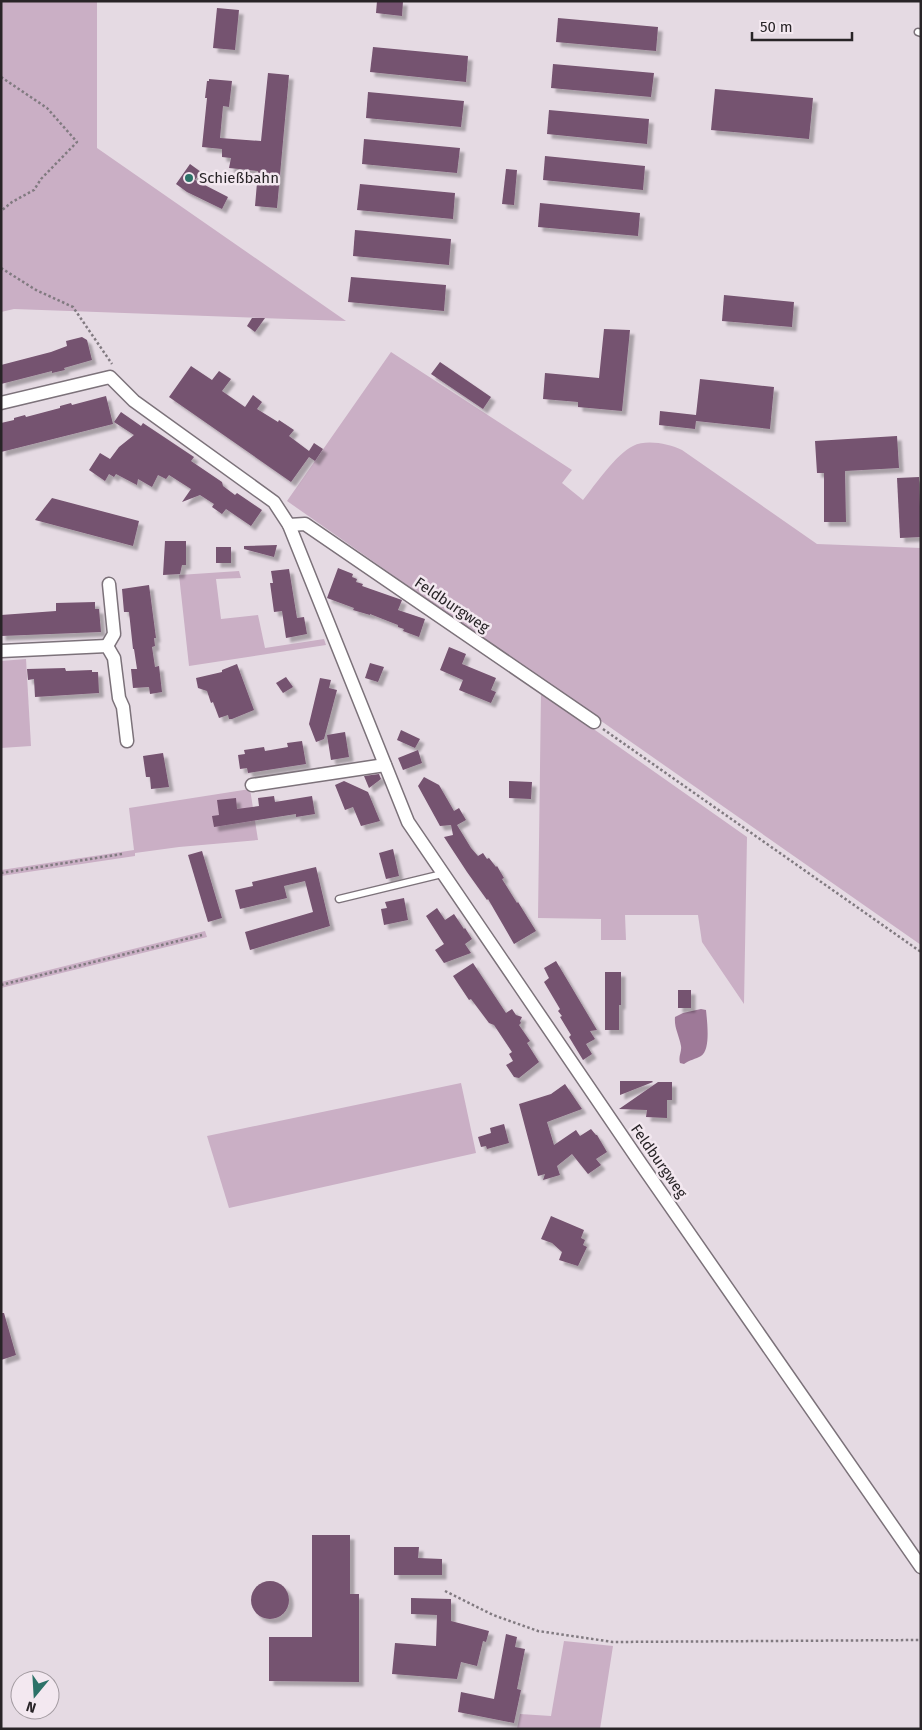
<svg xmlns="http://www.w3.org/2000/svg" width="922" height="1730" font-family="'Fira Sans',sans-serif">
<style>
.green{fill:#caafc5}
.water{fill:#9e7998}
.building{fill:#75526f;filter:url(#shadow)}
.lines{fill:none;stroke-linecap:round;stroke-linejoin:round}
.lane-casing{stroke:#7c727a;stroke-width:9}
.street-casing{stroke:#7c727a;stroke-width:15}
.path{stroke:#817a80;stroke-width:2.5;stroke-dasharray:2.5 2.5;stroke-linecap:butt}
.lane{stroke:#fff;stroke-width:6}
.street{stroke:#fff;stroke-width:12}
.poi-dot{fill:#2c7268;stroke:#f3e8f0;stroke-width:2}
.labels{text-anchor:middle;stroke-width:5;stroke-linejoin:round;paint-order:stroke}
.poi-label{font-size:15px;fill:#282427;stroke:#f3e8f0;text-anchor:start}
.street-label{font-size:15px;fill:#282427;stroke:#f3e8f0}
</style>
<defs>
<filter id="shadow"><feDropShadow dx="4.5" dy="4.5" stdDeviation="1" flood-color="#0004"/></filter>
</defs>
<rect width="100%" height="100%" fill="#e5dae3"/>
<g class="green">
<path d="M1,1H97V148L346,321L14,309L1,312Z"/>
<path d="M391,352L572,470L562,483L583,500C595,485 616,454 633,446C647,439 669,444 682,450L817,544L921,548V945L287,501Z"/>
<path d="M239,571L241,578L216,579L221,619L258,615L265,648L324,639L326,645L189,666L179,575Z"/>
<path d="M26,659L31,746L1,748V661Z"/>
<path d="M541,692L747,837L744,1004L702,942L698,915H625L626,940H601V919L538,918Z"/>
<path d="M250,789L258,840L179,847L135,853V856L1,876V870L134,850L129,808Z"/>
<path d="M205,931L207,937L1,988V982Z"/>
<path d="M461,1083L476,1153L229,1208L207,1136Z"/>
<path d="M564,1641L613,1646L600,1729H517L520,1714L551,1716Z"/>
</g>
<path class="water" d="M701,1009L706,1010C707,1021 711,1050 701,1056C696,1059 689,1060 684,1064L680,1063C678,1056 682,1052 681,1046C679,1035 674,1028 675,1017L683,1013Z"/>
<g class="building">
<path d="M377,1H403L402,16L376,13Z"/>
<path d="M217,8L239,10L235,50L213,48Z"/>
<path d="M558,18L658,27L656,51L556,42Z"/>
<path d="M373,47L468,56L466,82L370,72Z"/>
<path d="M553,64L654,73L651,97L551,88Z"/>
<path d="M268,73L289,75L277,208L255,206L258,171L229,168L231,158L222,157V149L202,147L207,98H205L207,81H209V79L232,81L229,107L223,106L220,138L261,141Z"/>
<path d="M715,89L813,98L809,139L711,130Z"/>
<path d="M368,92L464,101L461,127L366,118Z"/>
<path d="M549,110L649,119L647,144L547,134Z"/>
<path d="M364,139L460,148L457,173L362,164Z"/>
<path d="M545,156L645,166L643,190L543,180Z"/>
<path d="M190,164L201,172L195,180L228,197L222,209L187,192L176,184Z"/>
<path d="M506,169L517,170L514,205L502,204Z"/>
<path d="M360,184L455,193L453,219L357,210Z"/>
<path d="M540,203L640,213L638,236L538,227Z"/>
<path d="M355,230L451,239L449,265L353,256Z"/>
<path d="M351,277L446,285L444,311L348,302Z"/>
<path d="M724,295L794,302L792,327L722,321Z"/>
<path d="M252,318H265L255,332L247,326Z"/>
<path d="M604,329L630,330L622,411L578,407V402L543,399L545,373L599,378Z"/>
<path d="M82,337L87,340L92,360L64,368L65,370L52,373V371L1,384V365L51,352L67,346L66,341Z"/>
<path d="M440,362L491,397L483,409L431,374Z"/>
<path d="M191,366L212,380L219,371L231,379L222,391L245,407L253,395L262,402L257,409L278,422L279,420L294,430L289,436L309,451L314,443L323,449L315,461L309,457L291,482L169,397Z"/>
<path d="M700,379L774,387L770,429L696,421L695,429L659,425L660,411L696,415Z"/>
<path d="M106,396L113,424L1,452V423L14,420V418L25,415L26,417L60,408V406L71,403L72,405Z"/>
<path d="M121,412L141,426L143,423L194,457L191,461L222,482L223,486L235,495L237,493L262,510L251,526L226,509L222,514L212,507L214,504L200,495L182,502L191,489L169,475L166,479L158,475L152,487L138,479L137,485L116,474L114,477L109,474L105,481L89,470L100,453L110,459L119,447L134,435L114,422Z"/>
<path d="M897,436L899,468L845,471L846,522H824V473H817L815,441Z"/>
<path d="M919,477L921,537L900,538L897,478Z"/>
<path d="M52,498L139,521L133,546L35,520Z"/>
<path d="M165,541H186V565H182L180,574L163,575Z"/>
<path d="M277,545L274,557L244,549V546Z"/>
<rect x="216" y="547" width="15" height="16"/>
<path d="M338,568L353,574L352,577L357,579L356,582L363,584L362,586L402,600L398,610L425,619L419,637L403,631L404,629L398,627V625L370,614V615L353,610L354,608L327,598Z"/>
<path d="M289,569L297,618L304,617L307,634L286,638L282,611L274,612L270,583H273L271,571Z"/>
<path d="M149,585L156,638H154L155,646L152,647L155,667L159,666L162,692L150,694L149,687L133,688L131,669H137L134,649H133L129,612H124L122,589Z"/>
<path d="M95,602V609H99L101,632L1,636V615L56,611V603Z"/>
<path d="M449,647L466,654L462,664L496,678L491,690L496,692L491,703L459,690L463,680L440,670Z"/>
<path d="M370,663L384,667L378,682L365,678Z"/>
<path d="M237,664L254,710L232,719H229L228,715L219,718L213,702L211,703L207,691L198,688L196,678L222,672V670Z"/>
<path d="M65,668L66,671L92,670V672H98L99,693L35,697L34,679L28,680L27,669Z"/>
<path d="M286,677L293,687L283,693L276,683Z"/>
<path d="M320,678L331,680L329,688L337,690L324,739L316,742L309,724Z"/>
<path d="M401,730L420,739L415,748L397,740Z"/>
<path d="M345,732L349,757L331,760L327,735Z"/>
<path d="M302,741L306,764L248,773L247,768L240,769L238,755L245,754L244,750L264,747L265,751L288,747L287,743Z"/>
<path d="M418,750L422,763L403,770L398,758Z"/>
<path d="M163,753L169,787L151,789L150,777H146L143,756Z"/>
<path d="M379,774L381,779L369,788L364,776Z"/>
<path d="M424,777L439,785L454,811L459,808L466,820L457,825L471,848L478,856L483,853L487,859L489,858L496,867L497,866L504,878L502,879L517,903L518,902L536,931L514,944L488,899L487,900L467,872L444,837L453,835L451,825L440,826L418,786Z"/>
<path d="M344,781L368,792L380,821L361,826L353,807L345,810L335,785Z"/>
<path d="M509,781L532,782L531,799L509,798Z"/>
<path d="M274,796L275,802L312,796L315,814L296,817V814L214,827L212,816L219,815L217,800L236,798L237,809L259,806L258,798Z"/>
<path d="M393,849L399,876L386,879L379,853Z"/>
<path d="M202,851L222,918L208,922L188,855Z"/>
<path d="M316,867L330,926L250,950L245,932L313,912L305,881L284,886L287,898L240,909L235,890L253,886L252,882Z"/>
<path d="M404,898L408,920L384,925L381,909L387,908L385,902Z"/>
<path d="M437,908L445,920L454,914L464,929L465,928L472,939L465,944L471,953L444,963L435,950L444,944L426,916Z"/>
<path d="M556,961L597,1030L590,1031L595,1039L586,1044L592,1054L583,1060L569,1037L571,1035L560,1017L562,1016L558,1011L560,1009L544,982L549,978L544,968Z"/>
<path d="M473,963L506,1013L512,1009L516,1015L522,1017L520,1021L521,1023L519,1025L530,1041L527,1043L539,1062L519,1078L514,1077L506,1065L513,1061L509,1054L512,1052L494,1025L489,1023L471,999L469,1000L453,976Z"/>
<path d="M605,972H621V1005H619V1030H605Z"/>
<rect x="678" y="990" width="13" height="18"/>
<path d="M620,1081H652L653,1082L620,1095Z"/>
<path d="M658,1082H672V1100H667V1118L646,1117L647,1110L619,1109Z"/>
<path d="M565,1084L582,1109L547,1122L554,1145L576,1130L580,1136L591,1129L596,1135H597L607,1152L596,1159L601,1165L588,1174L572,1154L557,1166L560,1175L543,1180L545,1174L538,1176L519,1104L551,1094Z"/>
<path d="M504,1124L509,1143L487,1149L486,1146L481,1147L478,1137L491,1133L490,1128Z"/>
<path d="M551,1216L584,1230L581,1238L585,1240L583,1245L587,1247L578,1266L559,1260L562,1252L552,1243L541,1239Z"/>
<path d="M1,1313H4L16,1355L1,1360Z"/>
<path d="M312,1535H350V1594H359V1682L269,1681V1637H312Z"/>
<path d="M394,1547H419L418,1558L442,1559V1575H394Z"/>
<circle cx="270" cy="1600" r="19"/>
<path d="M411,1598L451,1599V1621L489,1631L486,1642L483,1641L477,1666L461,1662L457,1679L392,1674L395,1643L436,1646L437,1615L411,1614Z"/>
<path d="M506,1634L517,1637L515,1647L525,1649L517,1689L521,1690L514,1723L458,1712L461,1692L494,1699Z"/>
</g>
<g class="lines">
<g class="lane-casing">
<g id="lane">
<path d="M918,32L921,33"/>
<path d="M339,899L442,874"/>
</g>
</g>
<g class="street-casing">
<g id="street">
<path d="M1,403L110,377L134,401L274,502L289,525L408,822L641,1164L921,1567"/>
<path d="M289,525L305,524L594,722"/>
<path d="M107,646L114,634L109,584"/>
<path d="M1,651L107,646L114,658L119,698L123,707L127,741"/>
<path d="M252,785L385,765"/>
</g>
</g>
<g class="path">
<path d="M1,77L47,108L77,142L41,179L34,190L12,202L1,211"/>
<path d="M1,268L36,290L73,307L112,364"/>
<path d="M603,729L921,952"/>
<path d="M1,873L122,854"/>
<path d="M1,985L202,935"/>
<path d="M445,1591L493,1615L538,1631L613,1642L921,1640"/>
</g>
<use href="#lane" class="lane"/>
<use href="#street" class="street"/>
</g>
<circle class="poi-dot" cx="189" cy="178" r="5"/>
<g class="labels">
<g class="poi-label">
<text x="199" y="183">Schießbahn</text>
</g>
<g class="street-label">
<text transform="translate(452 605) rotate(34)" y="5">Feldburgweg</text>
<text transform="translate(659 1161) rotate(55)" y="5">Feldburgweg</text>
</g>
</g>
<rect width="922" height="1730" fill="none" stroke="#282427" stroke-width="5"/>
<g transform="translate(35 1695) rotate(198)"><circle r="24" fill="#f3e8f0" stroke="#a29aa0"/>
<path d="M0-4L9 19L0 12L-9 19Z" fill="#2c7268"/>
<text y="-8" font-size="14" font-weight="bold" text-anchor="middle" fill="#282427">N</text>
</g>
<path d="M752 32v8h100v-8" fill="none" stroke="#282427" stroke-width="2.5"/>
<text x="760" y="32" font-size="15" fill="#282427" stroke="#f3e8f0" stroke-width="4" paint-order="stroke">50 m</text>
</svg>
